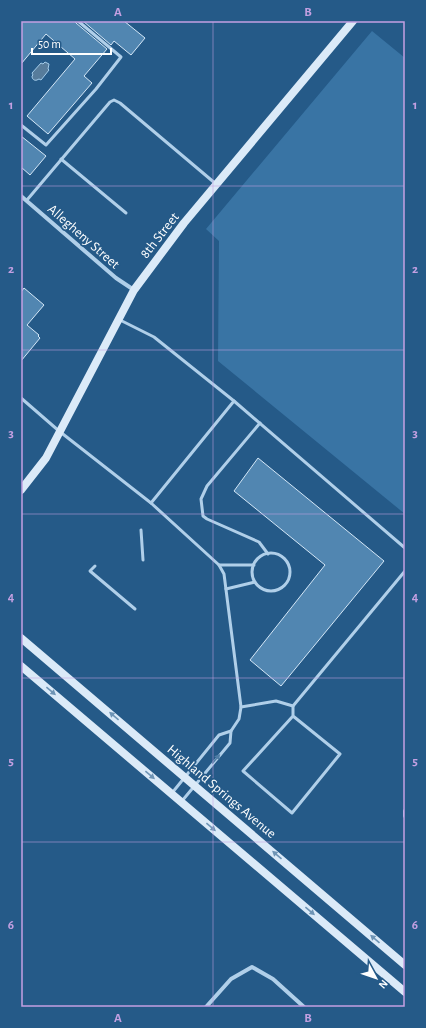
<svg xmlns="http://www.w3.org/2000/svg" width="426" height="1028" font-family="'Alegreya Sans',sans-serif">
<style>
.green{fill:#3974a4}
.water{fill:#577c9b;stroke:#a4ccea}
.building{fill:#5186b1;stroke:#d4e7f7}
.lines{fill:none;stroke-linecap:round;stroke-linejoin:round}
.lane{stroke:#b0cfe9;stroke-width:3}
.street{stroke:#b0cfe9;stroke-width:4}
.secondary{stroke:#dbeaf8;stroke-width:8}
.oneway{fill:#6e94b5}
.oneway2{fill:#4f7da5}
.grid{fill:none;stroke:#c4a0e2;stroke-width:1;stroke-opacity:0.55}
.labels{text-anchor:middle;stroke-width:3.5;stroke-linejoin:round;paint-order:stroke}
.street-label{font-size:14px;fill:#fff;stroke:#255a88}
.neatline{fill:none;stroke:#c4a0e2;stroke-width:1.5}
.grid-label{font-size:13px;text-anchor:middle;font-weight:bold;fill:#c4a0e2}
</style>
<rect width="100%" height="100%" fill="#255a88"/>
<path class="green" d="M372,31L405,58V514L218,361L219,241L206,229Z"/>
<path class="water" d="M45,62L49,64L48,69L49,70L41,80L39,79L37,80C34,81 32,79 32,76L33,75L32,73L41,63L43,64Z"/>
<g class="building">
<path d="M21,21H75L76,23L107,49L84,76L92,83L48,134L27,116L75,59L46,34L21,64Z"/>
<path d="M83,21H124L145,38L131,55L114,41L111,45Z"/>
<path d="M21,136L46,156L30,175L21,167Z"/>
<path d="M24,288L44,305L27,325L39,335L38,336L40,338L21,361V292Z"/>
<path d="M258,458L384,561L281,686L250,660L325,565L234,491Z"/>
</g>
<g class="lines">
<g class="lane">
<path d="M21,125L46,145L96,89L121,57L78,21"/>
<path d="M61,159L126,213"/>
<path d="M27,200L110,102L114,100L120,103L216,184"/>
<path d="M120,320L154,337L234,401L151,503"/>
<path d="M21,398L59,431L151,503L219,565L224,574L241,707L239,719L231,731L230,743L182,801"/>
<path d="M234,401L405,548"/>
<path d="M260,423L207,486L201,499L203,516L207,519L259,542L268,554"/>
<path d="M141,530L143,560"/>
<circle cx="271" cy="572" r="19"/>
<path d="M219,565H254"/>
<path d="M95,566L90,571L135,609"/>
<path d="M226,589L255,582"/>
<path d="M293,706V716L243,771L292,813L340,754L293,716"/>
<path d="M241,707L276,701L293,706L405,571"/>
<path d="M172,793L219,735L231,731"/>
</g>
<g class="street">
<path d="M21,196L116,278L134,290"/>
<path d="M405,811V816"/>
<path d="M206,1007L231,979L252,967L273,979L304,1007"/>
</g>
<g class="secondary">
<path d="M21,490L46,458L134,290L184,223L353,21"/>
<path d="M21,638L405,965"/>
<path d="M21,666L405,992"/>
</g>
</g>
<defs><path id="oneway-solid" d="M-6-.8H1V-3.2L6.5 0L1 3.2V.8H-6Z"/></defs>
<g class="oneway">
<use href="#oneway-solid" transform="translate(51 691) rotate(40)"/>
<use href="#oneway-solid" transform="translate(114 716) rotate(-140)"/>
<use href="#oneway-solid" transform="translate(150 775) rotate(40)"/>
<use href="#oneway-solid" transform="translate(211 827) rotate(40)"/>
<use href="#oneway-solid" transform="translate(277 855) rotate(-139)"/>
<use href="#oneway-solid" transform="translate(310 911) rotate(40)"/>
<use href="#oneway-solid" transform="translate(375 939) rotate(-139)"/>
</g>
<use class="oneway2" href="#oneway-solid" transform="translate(216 759) rotate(-50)"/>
<path class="grid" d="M213,21V1007M21,186H405M21,350H405M21,514H405M21,678H405M21,842H405"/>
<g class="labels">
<g class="street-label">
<text transform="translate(159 235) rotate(-52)" y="5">8th Street</text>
<text transform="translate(84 236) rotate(41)" y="5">Allegheny Street</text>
<text transform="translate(222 791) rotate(40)" y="5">Highland Springs Avenue</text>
</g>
</g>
<rect width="426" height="1028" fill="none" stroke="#255a88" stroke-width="44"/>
<g transform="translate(376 978) rotate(130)" stroke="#255a88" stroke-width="3" paint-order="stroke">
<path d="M0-3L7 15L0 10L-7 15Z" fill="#ffffff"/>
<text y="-6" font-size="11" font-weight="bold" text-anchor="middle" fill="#ffffff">N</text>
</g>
<path d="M32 48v6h79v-6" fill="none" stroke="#ffffff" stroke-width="2"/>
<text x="38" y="48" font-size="12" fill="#ffffff" stroke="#255a88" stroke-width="3" paint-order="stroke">50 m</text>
<rect x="22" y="22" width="382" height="984" class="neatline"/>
<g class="grid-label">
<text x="118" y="16">A</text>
<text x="308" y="16">B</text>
<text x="11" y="109">1</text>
<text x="415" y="109">1</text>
<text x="11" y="273">2</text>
<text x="415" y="273">2</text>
<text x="11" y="437">3</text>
<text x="415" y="437">3</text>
<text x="11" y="601">4</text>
<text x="415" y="601">4</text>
<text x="11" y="765">5</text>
<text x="415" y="765">5</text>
<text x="11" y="929">6</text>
<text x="415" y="929">6</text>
<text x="118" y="1022">A</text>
<text x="308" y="1022">B</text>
</g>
</svg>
